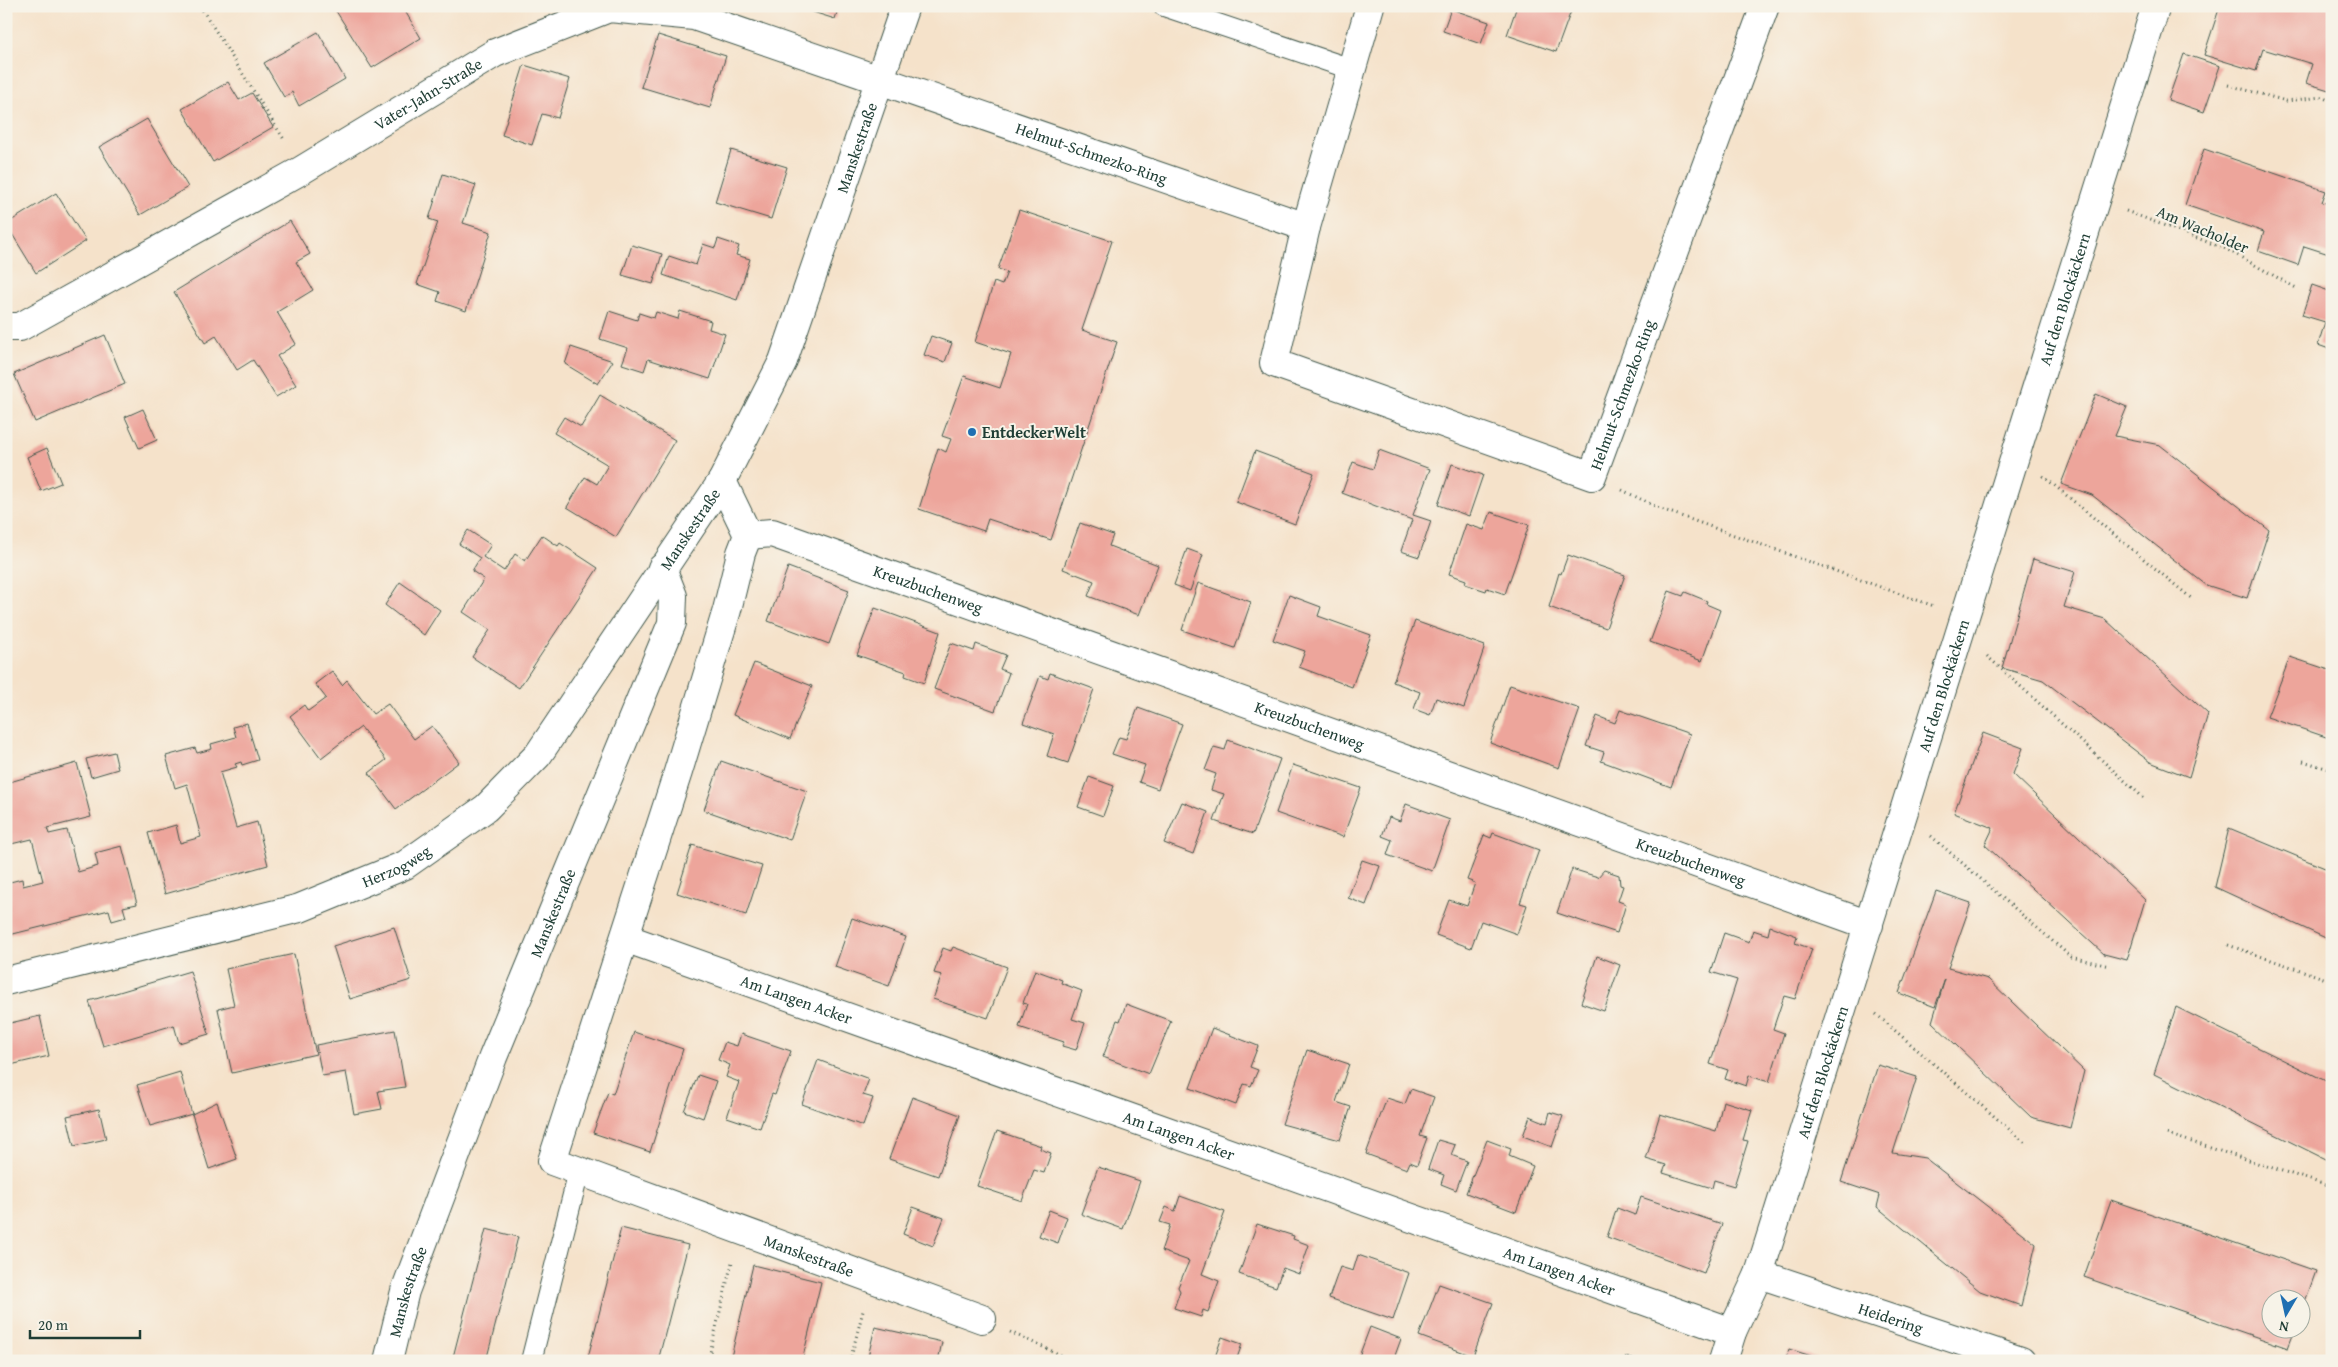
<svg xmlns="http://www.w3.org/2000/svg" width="2338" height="1367" font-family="'Gentium Book Plus',serif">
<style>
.building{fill:#eda59b}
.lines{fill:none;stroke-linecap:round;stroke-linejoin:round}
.service-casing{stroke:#3f564a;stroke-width:22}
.minor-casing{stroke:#3f564a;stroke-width:30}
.path{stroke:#3f564a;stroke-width:3;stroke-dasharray:1 4;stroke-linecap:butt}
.service{stroke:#fff;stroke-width:20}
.minor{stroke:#fff;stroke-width:28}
.poi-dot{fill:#1f6fb2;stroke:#f7f3e8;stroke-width:2}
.labels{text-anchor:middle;stroke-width:4;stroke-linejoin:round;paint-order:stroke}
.street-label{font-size:16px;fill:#1f3d34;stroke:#f7f3e8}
.poi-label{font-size:16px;font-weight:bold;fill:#1f3d34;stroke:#f7f3e8;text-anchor:start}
</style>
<rect width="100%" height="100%" fill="#f7f3e8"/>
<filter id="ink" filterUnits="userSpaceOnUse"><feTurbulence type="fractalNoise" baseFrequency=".02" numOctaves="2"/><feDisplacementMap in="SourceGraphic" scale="10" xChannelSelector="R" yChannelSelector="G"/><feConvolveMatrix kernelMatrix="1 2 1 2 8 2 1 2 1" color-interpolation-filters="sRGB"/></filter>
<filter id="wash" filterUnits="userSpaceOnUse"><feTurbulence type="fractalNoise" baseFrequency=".0096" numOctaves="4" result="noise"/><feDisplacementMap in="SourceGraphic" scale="20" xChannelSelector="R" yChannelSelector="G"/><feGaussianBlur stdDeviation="1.12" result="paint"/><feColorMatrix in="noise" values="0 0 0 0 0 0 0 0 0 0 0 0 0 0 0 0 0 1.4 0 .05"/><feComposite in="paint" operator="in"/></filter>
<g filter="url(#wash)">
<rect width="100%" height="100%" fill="#f5e2ca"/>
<g id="blocks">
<g class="building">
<path d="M343,6H402L421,38L372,68L336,11Z"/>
<path d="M794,6H839L835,19Z"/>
<path d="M1517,6H1557L1571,11L1556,52L1507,35Z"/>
<path d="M2220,6H2332V91L2306,83L2312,64L2263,49L2256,71L2204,55Z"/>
<path d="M1451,9L1489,22L1481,44L1443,31Z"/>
<path d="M318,32L345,79L299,106L292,92L284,97L264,63Z"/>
<path d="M658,35L726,56L710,108L641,87Z"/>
<path d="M2184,54L2220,66L2204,112L2168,100Z"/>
<path d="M524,65L570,79L558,118L542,114L532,145L502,135Z"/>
<path d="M228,82L239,100L252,93L273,127L213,162L182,109Z"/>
<path d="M147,119L188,187L140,215L99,147Z"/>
<path d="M2204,149L2326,191L2322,202L2332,205V255L2304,246L2298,265L2258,251L2264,232L2185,205Z"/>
<path d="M731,150L787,167L771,219L715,202Z"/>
<path d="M443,174L476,185L463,223L491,232L466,311L437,301L440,292L417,284L438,222L429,219Z"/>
<path d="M56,193L86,241L36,273L6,224Z"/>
<path d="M1019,210L1112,241L1082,330L1117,342L1051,540L988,519L984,531L919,509L938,448L946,452L951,439L942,436L964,376L1000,388L1011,354L975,342L994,282L1002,285L1007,272L998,269Z"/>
<path d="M290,221L310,254L296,262L313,290L277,312L296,344L277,356L296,385L276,397L253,360L237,370L216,336L205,343L174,292Z"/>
<path d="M718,239L739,246L736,255L750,259L737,300L663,275L669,256L696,265L703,244L715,248Z"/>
<path d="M632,245L662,254L653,284L622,275Z"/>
<path d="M2312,285L2332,292V350L2318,345L2325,322L2302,315Z"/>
<path d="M609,311L637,320L639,313L654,318L656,312L678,319L680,311L711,321L709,329L725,334L710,379L648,359L644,371L622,364L628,348L600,339Z"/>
<path d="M105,335L125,384L35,422L14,374Z"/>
<path d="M931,336L952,343L945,362L924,355Z"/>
<path d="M571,347L613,361L598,384L565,364Z"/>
<path d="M2096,394L2127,407L2115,436L2160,445L2269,530L2247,598L2206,585L2092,495L2061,484Z"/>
<path d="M600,395L675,440L616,537L567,507L585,477L597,484L608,465L554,433L564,417L581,427Z"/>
<path d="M143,409L157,440L139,448L125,417Z"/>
<path d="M47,448L61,483L41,491L27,457Z"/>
<path d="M1379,450L1430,469L1413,515L1431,521L1419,557L1401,551L1412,520L1342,493L1353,462L1373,469Z"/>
<path d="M1255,451L1314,473L1295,524L1236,502Z"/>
<path d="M1452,464L1483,475L1469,516L1438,505Z"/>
<path d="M1491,512L1529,525L1505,594L1487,588L1486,591L1465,584L1466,580L1449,574L1466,524L1484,530Z"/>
<path d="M1080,523L1113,535L1109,546L1158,565L1139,615L1088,596L1094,581L1063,569Z"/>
<path d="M468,530L491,545L483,557L504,571L515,554L525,561L542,535L558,546L560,543L598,568L519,688L472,657L490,630L463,612L484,579L472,571L480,558L459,544Z"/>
<path d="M1187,549L1203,555L1190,591L1174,585Z"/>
<path d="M1568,555L1625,575L1606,628L1549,607L1559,573L1561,574Z"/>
<path d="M2033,559L2075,572L2064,607L2105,619L2208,714L2189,777L2150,762L2043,680L2002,668Z"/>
<path d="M788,567L849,590L829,644L768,621Z"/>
<path d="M400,582L440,610L424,635L385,605Z"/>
<path d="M1198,583L1251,602L1235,648L1182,630Z"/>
<path d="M1669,591L1683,596L1685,592L1707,601L1706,604L1720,610L1702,661L1650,642Z"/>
<path d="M1289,595L1321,607L1318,616L1371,635L1352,687L1299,667L1305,651L1273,640Z"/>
<path d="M875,608L940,632L924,683L905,676L906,672L857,655Z"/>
<path d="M1415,621L1485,646L1464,708L1436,698L1430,715L1414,709L1420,692L1393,682Z"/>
<path d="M951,643L974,651L976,644L1006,655L1000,669L1009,673L995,711L934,689Z"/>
<path d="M2290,657L2332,671V739L2267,717Z"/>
<path d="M754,663L812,686L790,739L733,715Z"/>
<path d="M332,671L342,685L347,680L373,714L388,704L414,739L432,726L459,762L396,809L369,773L386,760L361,727L321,758L290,716L304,705L308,711L326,698L315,684Z"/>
<path d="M1050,673L1094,689L1068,763L1047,756L1054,734L1023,723L1040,676L1048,679Z"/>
<path d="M1510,685L1580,709L1559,768L1490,743Z"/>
<path d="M1138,708L1182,724L1158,789L1139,782L1145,765L1112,754L1119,737L1126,739Z"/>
<path d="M1620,710L1690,734L1671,787L1601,761L1604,752L1586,746L1597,716L1615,723Z"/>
<path d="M247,723L258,760L242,765L241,762L235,764L237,767L220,772L236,828L257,822L268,865L165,894L148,833L176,825L180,843L201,837L187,784L175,788L166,756L195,748L197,753L212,749L211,744L236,737L233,727Z"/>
<path d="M1983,733L2023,748L2013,774L2145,900L2127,960L2104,954L1985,845L1993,828L1954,813Z"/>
<path d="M1228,740L1280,759L1253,834L1214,821L1224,794L1211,790L1216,774L1205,770L1214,747L1225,750Z"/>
<path d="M114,752L118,769L91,777L86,759Z"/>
<path d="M721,761L807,791L790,840L704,810Z"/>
<path d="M77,763L91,817L47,828L49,834L67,830L78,872L98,866L95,853L122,846L137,904L123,907L126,917L112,921L109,910L9,935L6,925V883L22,879L23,886L43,881L32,839L7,845L6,783Z"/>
<path d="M1293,765L1361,788L1343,837L1276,813Z"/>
<path d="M1089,777L1114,786L1103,816L1078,807Z"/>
<path d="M1182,802L1208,812L1193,854L1164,843Z"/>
<path d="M1406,804L1450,820L1432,871L1387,855L1392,840L1382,836L1389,817L1400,821Z"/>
<path d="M2229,828L2332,871V941L2215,887Z"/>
<path d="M1493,833L1539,850L1520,903L1527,905L1517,934L1481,921L1471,948L1436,935L1449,900L1467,906L1475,883L1467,880L1484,835L1491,838Z"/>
<path d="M692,845L762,866L746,915L677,893Z"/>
<path d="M1362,860L1380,866L1366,905L1348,898Z"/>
<path d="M1572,869L1598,877L1604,870L1619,875L1620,885L1623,886L1618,901L1626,904L1617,933L1557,913Z"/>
<path d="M1936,891L1971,903L1948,968L1988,979L2084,1071L2070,1128L2031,1117L1932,1022L1945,979L1935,1007L1899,993Z"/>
<path d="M852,918L906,937L889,986L835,967Z"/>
<path d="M1770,926L1797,936L1795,943L1812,949L1795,999L1784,996L1773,1029L1784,1033L1769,1082L1749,1076L1746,1086L1725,1079L1728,1070L1710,1064L1737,980L1711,972L1724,933L1749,942L1753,930L1768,935Z"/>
<path d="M394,927L411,980L350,999L333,946Z"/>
<path d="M953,947L1007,967L988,1018L933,999L942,975L934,973L943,948L951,951Z"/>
<path d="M294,954L316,1054L232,1073L218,1009L234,1005L226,969Z"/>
<path d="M1597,956L1620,965L1604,1011L1581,1003Z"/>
<path d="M1035,970L1062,980L1061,983L1082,991L1072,1019L1085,1023L1076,1050L1062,1046L1064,1042L1019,1027L1027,1004L1023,1003Z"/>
<path d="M190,971L209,1034L179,1043L174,1025L103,1046L89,1001Z"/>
<path d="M1126,1004L1171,1021L1149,1074L1103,1057L1117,1020L1120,1021Z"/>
<path d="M2176,1007L2332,1084V1153L2329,1161L2154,1074Z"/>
<path d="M40,1016L49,1056L6,1066V1024Z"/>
<path d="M1212,1028L1258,1046L1250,1067L1258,1070L1251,1086L1244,1084L1236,1105L1190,1088Z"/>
<path d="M395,1030L405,1087L378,1091L382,1109L354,1114L346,1072L322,1076L316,1045Z"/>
<path d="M634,1032L683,1049L650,1152L593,1133L608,1092L613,1094Z"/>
<path d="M741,1034L791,1051L775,1095L772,1094L760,1128L727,1117L739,1082L726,1077L730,1065L718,1060L725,1042L737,1046Z"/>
<path d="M1307,1050L1349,1064L1336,1102L1351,1107L1340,1140L1282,1124Z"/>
<path d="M818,1060L869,1079L863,1095L873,1098L863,1126L802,1104Z"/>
<path d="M1878,1065L1917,1077L1893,1153L1925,1158L2036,1244L2021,1306L1980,1291L1877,1207L1880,1195L1841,1182Z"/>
<path d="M180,1072L192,1114L150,1126L137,1085Z"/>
<path d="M698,1075L716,1081L703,1118L684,1111Z"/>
<path d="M1411,1089L1434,1097L1420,1136L1427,1138L1417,1165L1410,1162L1407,1169L1366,1154L1387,1098L1405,1104Z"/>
<path d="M912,1097L960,1115L938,1176L889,1159Z"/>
<path d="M1723,1101L1752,1110L1743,1140L1748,1141L1734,1186L1714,1180L1712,1188L1663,1173L1666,1165L1646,1159L1660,1114L1716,1131Z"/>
<path d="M217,1102L237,1159L209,1169L192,1114Z"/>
<path d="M99,1109L106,1139L74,1146L67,1116Z"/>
<path d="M1550,1112L1563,1116L1552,1147L1523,1136L1530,1116L1547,1123Z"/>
<path d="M997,1131L1041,1146L1040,1149L1051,1153L1044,1173L1034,1170L1022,1201L977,1186Z"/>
<path d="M1438,1140L1455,1145L1451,1155L1467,1161L1456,1190L1441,1184L1444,1175L1428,1169Z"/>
<path d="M1487,1140L1511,1149L1509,1156L1533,1166L1516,1212L1466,1193Z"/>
<path d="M1098,1167L1140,1181L1123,1229L1081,1214Z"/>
<path d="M1180,1196L1225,1212L1202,1274L1219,1281L1208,1312L1203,1310L1201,1317L1174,1308L1180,1291L1178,1287L1189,1261L1161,1251L1170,1225L1160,1222L1166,1207L1175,1211Z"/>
<path d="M1641,1197L1722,1224L1704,1273L1607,1237L1617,1208L1635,1215Z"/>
<path d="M2111,1200L2316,1271L2301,1313L2300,1300H2270V1330H2295L2288,1348L2084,1277Z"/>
<path d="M913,1207L944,1218L933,1246L903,1234Z"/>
<path d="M1049,1210L1067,1217L1058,1243L1039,1236Z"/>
<path d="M1257,1224L1294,1236L1293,1239L1309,1245L1299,1274L1283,1268L1276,1287L1239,1274Z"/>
<path d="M621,1228L688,1245L658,1361H587Z"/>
<path d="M486,1229L518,1237L486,1361H452Z"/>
<path d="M1358,1255L1409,1273L1393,1320L1329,1298L1340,1267L1353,1271Z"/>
<path d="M753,1265L821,1282L802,1361H730Z"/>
<path d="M1439,1284L1493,1303L1473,1356L1419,1336Z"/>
<path d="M875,1327L942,1342L938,1361H867Z"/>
<path d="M1370,1327L1401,1339L1393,1361L1358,1359Z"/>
<path d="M1222,1337L1242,1344L1236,1361L1214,1360Z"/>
<path d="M1789,1349L1824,1360L1823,1361H1785Z"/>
<path d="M1626,1357L1636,1360V1361H1624Z"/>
</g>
</g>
</g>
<g filter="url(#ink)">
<use href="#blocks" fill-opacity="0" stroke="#3f564a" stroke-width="1"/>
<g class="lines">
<g class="service-casing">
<g id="service">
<path d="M1164,6L1351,69"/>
<path d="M531,1361L579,1171"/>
</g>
</g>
<g class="minor-casing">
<g id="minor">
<path id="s1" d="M1370,6L1306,227L1274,363L1592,476L1765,6"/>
<path id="s2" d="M6,327H20L302,170L495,53L609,8L694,16L1306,227"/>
<path id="s3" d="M722,481L748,535L741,553L727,610L678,772L552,1161L982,1319"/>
<path id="s4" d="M748,535L772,533L1869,925"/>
<path id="s5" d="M625,938L1732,1332"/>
<path id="s6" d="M6,981L300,908L405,865L486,808L538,755L722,481L783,361L905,6"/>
<path id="s7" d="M1759,1274L2021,1361"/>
<path id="s8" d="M388,1361L405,1291L493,1057L672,623L673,596L662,568"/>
<path id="s9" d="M1723,1361L1732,1332L1759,1274L2156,6"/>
</g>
</g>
<g class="path">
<path d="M200,6L285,141"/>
<path d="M2228,85L2286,101L2322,97L2332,102"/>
<path d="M2126,211L2226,249L2298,289"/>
<path d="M2043,476L2191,598"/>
<path d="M1622,490L1661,509L1934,606"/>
<path d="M1987,656L2146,800"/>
<path d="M2303,761L2332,770"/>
<path d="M1931,836L2071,957L2109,966"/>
<path d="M2228,945L2332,981"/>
<path d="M1876,1014L2025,1143"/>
<path d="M2167,1134L2332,1187"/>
<path d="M1010,1332L1074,1361"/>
<path d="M708,1361L732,1262"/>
<path d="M850,1361L863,1311"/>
</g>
<use href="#service" class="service"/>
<use href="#minor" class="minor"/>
</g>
</g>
<circle class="poi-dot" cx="972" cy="432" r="5"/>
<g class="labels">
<g class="street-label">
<text dy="6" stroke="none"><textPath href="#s2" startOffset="484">Vater-Jahn-Straße</textPath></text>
<text dy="6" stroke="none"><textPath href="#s6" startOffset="1280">Manskestraße</textPath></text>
<text dy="6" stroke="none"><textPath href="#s2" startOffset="1191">Helmut-Schmezko-Ring</textPath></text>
<text transform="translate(2203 229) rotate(23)" y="6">Am Wacholder</text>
<text dy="6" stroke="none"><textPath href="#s9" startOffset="1116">Auf den Blockäckern</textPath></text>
<text dy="6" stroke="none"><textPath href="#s1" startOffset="794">Helmut-Schmezko-Ring</textPath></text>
<text dy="6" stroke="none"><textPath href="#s6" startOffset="862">Manskestraße</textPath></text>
<text dy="6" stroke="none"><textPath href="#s4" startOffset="190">Kreuzbuchenweg</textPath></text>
<text dy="6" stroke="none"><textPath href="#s9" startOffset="711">Auf den Blockäckern</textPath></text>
<text dy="6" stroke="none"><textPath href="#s4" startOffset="595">Kreuzbuchenweg</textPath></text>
<text dy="6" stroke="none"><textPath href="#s4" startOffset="1000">Kreuzbuchenweg</textPath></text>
<text dy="6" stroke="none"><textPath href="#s6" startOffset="408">Herzogweg</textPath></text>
<text dy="6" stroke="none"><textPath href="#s8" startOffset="478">Manskestraße</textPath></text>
<text dy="6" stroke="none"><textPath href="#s5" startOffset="182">Am Langen Acker</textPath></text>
<text dy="6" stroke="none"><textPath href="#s9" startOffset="306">Auf den Blockäckern</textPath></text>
<text dy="6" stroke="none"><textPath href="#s5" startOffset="588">Am Langen Acker</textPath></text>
<text dy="6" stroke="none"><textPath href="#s3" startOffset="990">Manskestraße</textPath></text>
<text dy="6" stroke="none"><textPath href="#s5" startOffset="992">Am Langen Acker</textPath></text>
<text dy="6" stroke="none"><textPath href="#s8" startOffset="72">Manskestraße</textPath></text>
<text dy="6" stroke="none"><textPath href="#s7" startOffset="139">Heidering</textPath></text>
</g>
<g class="poi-label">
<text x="982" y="438">EntdeckerWelt</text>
</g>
</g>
<rect width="2338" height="1367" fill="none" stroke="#f7f3e8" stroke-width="25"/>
<g transform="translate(2286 1314) rotate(189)"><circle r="24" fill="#f7f3e8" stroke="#a1aaa0"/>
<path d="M0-4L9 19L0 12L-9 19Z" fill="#1f6fb2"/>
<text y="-8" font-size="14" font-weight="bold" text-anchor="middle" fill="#1f3d34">N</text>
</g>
<path d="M30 1330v8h110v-8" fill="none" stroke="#1f3d34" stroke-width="2.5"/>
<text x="38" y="1330" font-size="15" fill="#1f3d34" stroke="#f7f3e8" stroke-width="4" paint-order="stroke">20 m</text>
</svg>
